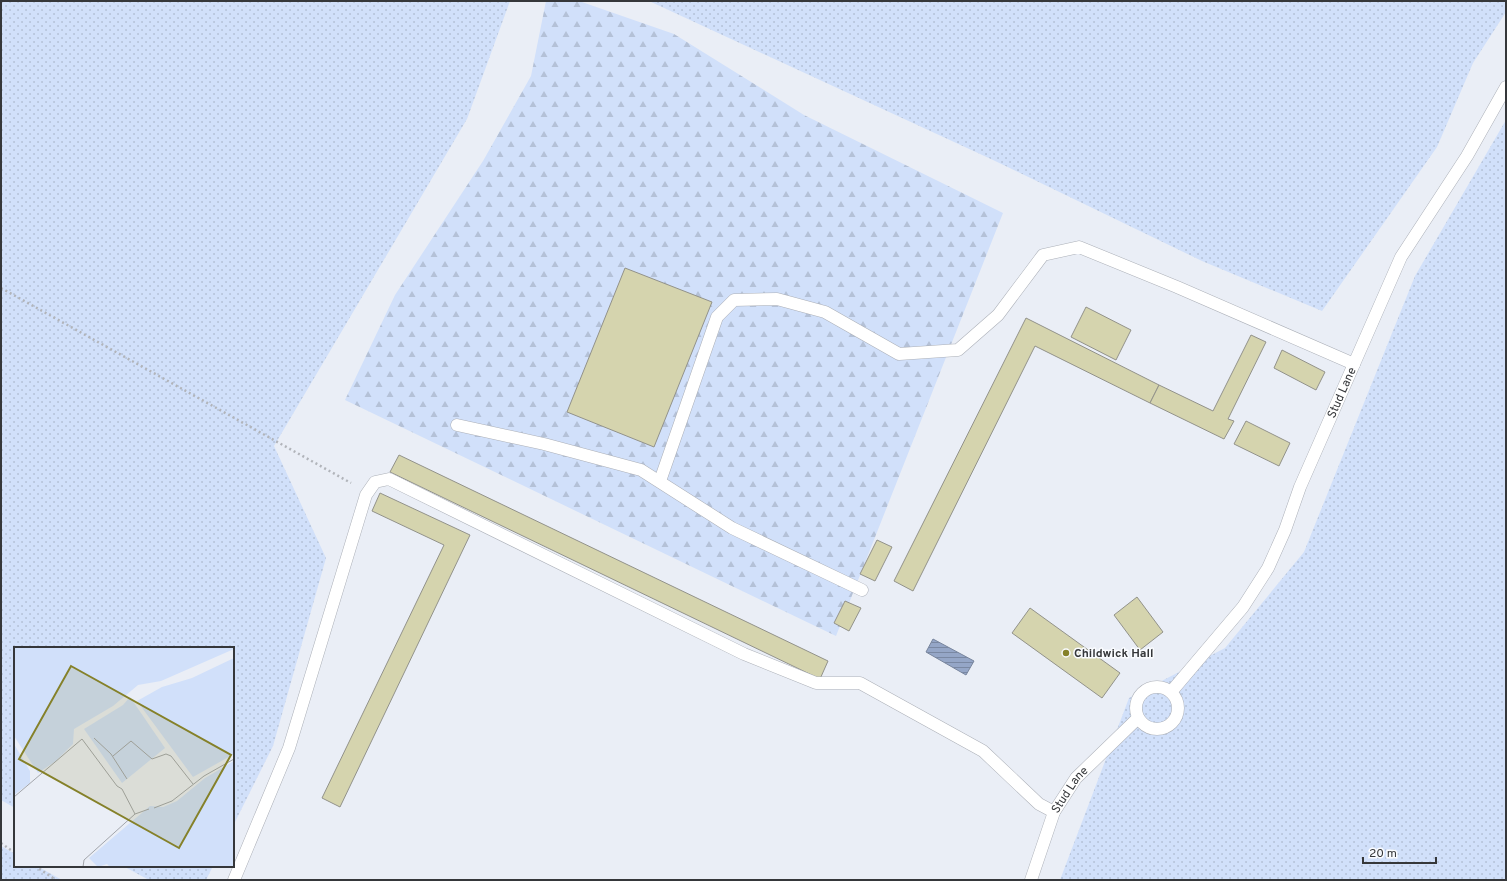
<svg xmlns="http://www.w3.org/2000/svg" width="1507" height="881" font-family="Overpass,sans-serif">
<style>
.grass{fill:url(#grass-dots)}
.forest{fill:url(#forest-firs)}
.water{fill:url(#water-rules);stroke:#78859d}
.building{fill:#d5d4ae;stroke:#92928a}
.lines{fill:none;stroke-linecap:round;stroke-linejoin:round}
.lane-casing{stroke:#acb0b8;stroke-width:13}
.path{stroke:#b1b4ba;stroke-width:2.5;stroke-dasharray:2 3;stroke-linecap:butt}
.lane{stroke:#fff;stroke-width:12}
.poi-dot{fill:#858129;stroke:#fafcff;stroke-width:1.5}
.labels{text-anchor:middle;stroke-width:3;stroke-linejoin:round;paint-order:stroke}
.street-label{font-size:12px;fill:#35373a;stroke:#fafcff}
.poi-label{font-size:12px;font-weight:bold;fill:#35373a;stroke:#fafcff;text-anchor:start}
.inset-road{fill:none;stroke:#a2a5ab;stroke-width:1}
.view{fill:#858129;fill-opacity:0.15;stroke:#858129;stroke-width:2}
.inset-edge{fill:none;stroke:#35373a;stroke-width:2}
</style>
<defs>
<pattern id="grass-dots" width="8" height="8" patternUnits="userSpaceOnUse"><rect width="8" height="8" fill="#d1e0fa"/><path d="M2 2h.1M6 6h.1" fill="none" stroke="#b4c1d7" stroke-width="1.8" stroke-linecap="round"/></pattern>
<pattern id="forest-firs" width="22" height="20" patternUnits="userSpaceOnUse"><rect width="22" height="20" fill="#d1e0fa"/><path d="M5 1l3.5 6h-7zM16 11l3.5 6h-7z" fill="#b4c1d7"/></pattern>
<pattern id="water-rules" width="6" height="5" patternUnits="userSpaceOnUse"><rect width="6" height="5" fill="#95a6c7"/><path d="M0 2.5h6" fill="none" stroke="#7a88a3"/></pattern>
</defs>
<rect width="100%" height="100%" fill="#eaeef6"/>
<g class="grass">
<path d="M1,1H510L467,119L274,446L326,558L273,746L233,826V648H15V808L1,800Z"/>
<path d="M649,1H1506V12L1473,63L1437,147L1322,311L1202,261L993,160Z"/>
<path d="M1506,120V880H1060L1129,698L1225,648L1304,552L1415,276Z"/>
<path d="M1,846L15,854V866H37L62,880H1Z"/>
<path d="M123,866H213L206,880H149Z"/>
</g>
<path class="forest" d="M546,1H579L674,34L804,115L1003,213L836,636L345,400L395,295L483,161L531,76Z"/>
<path class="water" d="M933,639L974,661L966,675L926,652Z"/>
<g class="building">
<path d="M625,268L712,302L654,447L567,412Z"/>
<path d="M1086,307L1131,330L1116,360L1071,337Z"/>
<path d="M1026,318L1159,385L1150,403L1035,346L913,591L894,581Z"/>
<path d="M1251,335L1266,342L1228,419L1234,421L1224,439L1150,403L1159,385L1213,411Z"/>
<path d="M1282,350L1325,372L1316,390L1274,368Z"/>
<path d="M1246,421L1290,443L1279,466L1234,444Z"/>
<path d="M399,455L828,661L820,679L390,472Z"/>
<path d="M380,493L470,535L340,807L322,798L444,545L372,511Z"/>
<path d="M877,540L892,547L875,581L860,574Z"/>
<path d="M1137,597L1163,632L1140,650L1114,615Z"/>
<path d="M845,601L861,608L849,631L834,623Z"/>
<path d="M1030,608L1120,673L1102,698L1012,633Z"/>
</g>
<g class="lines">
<g class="lane-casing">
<g id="lane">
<path d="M457,425L544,444L641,470L732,528L862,590"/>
<path d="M660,481L717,317L734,300L777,299L825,312L899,354L958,350L998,315L1043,255L1079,247L1177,287L1354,364"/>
<circle cx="1157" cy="708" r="21"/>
<path id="s1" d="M1171,692L1243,607L1268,568L1285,530L1300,487L1401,257L1467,156L1506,87"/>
<path d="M234,880L289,748L366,495L375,482L389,479L744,654L816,683H860L983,751L1039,804L1054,812"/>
<path id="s2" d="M1031,880L1054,812L1076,778L1138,718"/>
</g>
</g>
<g class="path">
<path d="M1,288L351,483"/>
<path d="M1,843L15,853"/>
<path d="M35,866L56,880"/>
</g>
<use href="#lane" class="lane"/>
</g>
<circle class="poi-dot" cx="1066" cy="653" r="4"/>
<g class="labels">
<g class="street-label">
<text dy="4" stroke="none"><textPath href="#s1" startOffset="348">Stud Lane</textPath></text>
<text dy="4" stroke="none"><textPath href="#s2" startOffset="99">Stud Lane</textPath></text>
</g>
<g class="poi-label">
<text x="1074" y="657">Childwick Hall</text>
</g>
</g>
<g transform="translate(14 647)">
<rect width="220" height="220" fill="#eaeef6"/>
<path d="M0,0H220V2L147,34L124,38L99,59L60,82L59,97L42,114L24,126L0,89ZM220,11V107L179,130L123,54L148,40L178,31ZM0,97L16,124V136L0,148ZM220,114V220H96L93,217L84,220L75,211L136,159L149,160L163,154L191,131Z" fill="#d1e0fa"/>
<path d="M116,50L151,101L108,136L70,82L109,58Z" fill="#d1e0fa"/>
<path class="inset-road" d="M80,91L97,107L113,132M99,109L117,94L138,112L152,107L157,109L179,137M0,150L68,92L103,139L108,142L121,167M140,161L158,154L190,129L220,112M69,220L70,213L121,167L135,162"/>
<path class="view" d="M57,19L217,108L165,201L5,112Z"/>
<rect width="220" height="220" class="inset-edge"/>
</g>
<rect width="1507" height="881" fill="none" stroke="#35373a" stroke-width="4"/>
<path d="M1363 857v6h73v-6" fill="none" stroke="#35373a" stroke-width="2"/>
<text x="1369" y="857" font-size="12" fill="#35373a" stroke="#fafcff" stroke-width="3" paint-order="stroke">20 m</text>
</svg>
